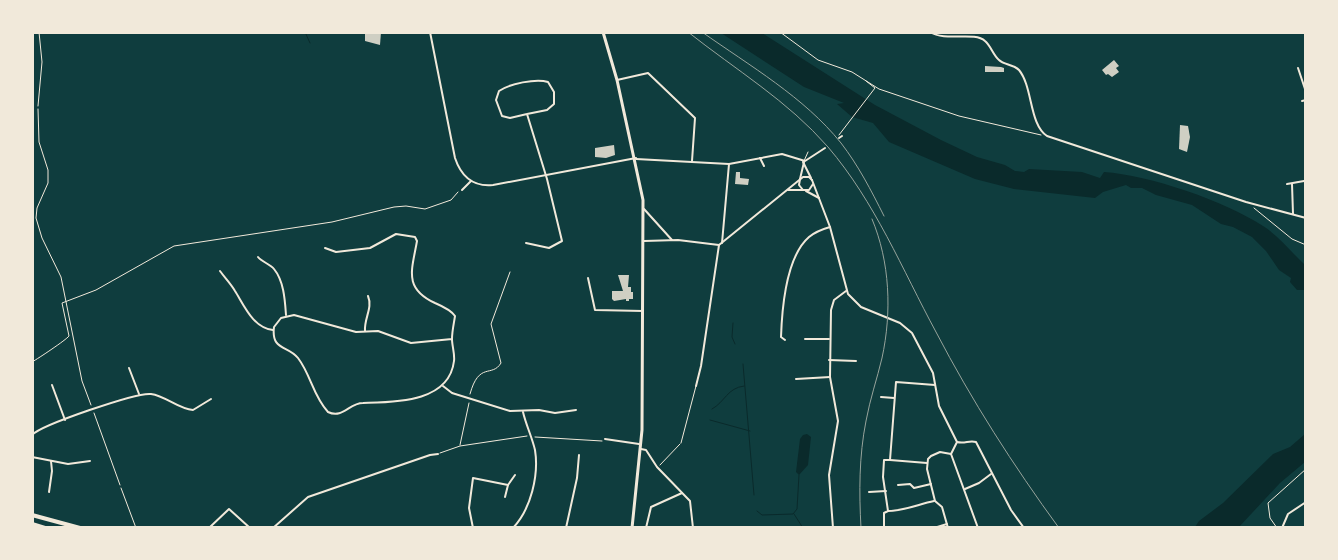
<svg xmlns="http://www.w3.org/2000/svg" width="1338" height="560" font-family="'Golos Text',sans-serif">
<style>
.water{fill:#0a2a2b}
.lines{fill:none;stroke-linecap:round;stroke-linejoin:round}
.stream{stroke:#0a2a2b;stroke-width:1}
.building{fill:#cfcfc3}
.path{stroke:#f1e9da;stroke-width:1}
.service{stroke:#f1e9da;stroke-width:1}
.minor{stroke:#f1e9da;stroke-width:2}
.secondary{stroke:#f1e9da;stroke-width:3}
.primary{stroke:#f1e9da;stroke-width:4}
.rail{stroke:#97a49c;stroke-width:1}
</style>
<rect width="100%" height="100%" fill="#0f3d3e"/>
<g class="water">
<path d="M721,33H762L875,105L941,140L977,157L1005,165L1015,171L1024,172L1029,169L1082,172L1100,178L1104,172C1149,175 1225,201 1263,226C1279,236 1291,252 1305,265V290H1297L1290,282L1291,278L1279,270L1266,251L1252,237L1233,227L1221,224L1192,205L1156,195L1142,188H1131L1126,185L1103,192L1095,198L1014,189L975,179L889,142L873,123L852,117L837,104L844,103L804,87Z"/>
<path d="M807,434L811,437L808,465L799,475L796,472L800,439L803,435Z"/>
<path d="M1305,434V462L1280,483L1239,527H1195L1199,521L1223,503L1273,454L1290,447Z"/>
</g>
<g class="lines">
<g class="stream">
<path d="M305,32L310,43"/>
<path d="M1303,32L1306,33"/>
<path d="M733,323L732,337L735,344"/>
<path d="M743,364L754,495"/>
<path d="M712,409C725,402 727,388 744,386"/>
<path d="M710,420L750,431"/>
<path d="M757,511L762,515L793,514L797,509L799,475"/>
<path d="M794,514L803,528"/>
</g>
</g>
<g class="building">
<path d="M365,32H381L380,45L365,41Z"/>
<path d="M1114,60L1119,66L1116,68L1119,72L1112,77L1108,74L1106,75L1102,70Z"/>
<path d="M985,66L1001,67L1004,68V72H985Z"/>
<path d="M1180,125L1188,126L1190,137L1187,152L1179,149Z"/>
<path d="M614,145L615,155L606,158L595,157V148Z"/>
<path d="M736,172H740V178L749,179L748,185L735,184Z"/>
<path d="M618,275H629L628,287H631V292H633V299H629V301H626V299L614,301L612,299V291H623Z"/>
</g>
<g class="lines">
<g class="path">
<path d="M780,32L818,60L852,72L879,89L959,116L1041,135"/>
<path d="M38,109L39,142L48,170V183L37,208L36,218L42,238L61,277L82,381L91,405"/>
<path d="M839,135L875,88L866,81"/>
<path d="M1254,208L1292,239L1306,245"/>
<path d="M32,362C39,358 66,340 69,336L62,303L96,290L174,246L332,222L394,207L406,206L425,209L451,200L458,192"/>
<path d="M470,394C479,361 492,378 501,363L491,324L510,272"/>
<path d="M94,413L120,485"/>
<path d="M535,437L602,441"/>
<path d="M460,445L469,403"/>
<path d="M440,453L460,446L527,436"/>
<path d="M660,465L680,444"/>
<path d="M1277,528L1270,518L1268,503L1306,469"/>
</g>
<g class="service">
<path d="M38,106L42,62L39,32"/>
<path d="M804,161L808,152"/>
<path d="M681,443L696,386"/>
<path d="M121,488L136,528"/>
</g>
<g class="minor">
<path d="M430,32L455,158C461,176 473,187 493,185L636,158"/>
<path d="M930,32C946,42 974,31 985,41C991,46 993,55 999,60C1004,65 1013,64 1019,70C1033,87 1029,124 1047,136L1246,202L1306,218"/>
<path d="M1298,68L1306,92"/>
<path d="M617,80L648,73L695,118L692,161"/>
<path d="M1302,101L1306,100"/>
<path d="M839,138L842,136"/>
<path d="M760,158L764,166"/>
<path d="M636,159L729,164L782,154L805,161L825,148"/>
<path d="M803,162L811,178"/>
<path d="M800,179L799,185L803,190H809L813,184"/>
<path d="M800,179L804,162"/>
<path d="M812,180L830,227L848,294L861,307L900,323L912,333L933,373L939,406L957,442L951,454L978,528"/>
<path d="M1287,184L1304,181"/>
<path d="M1292,184L1293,214"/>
<path d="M462,190L471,181"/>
<path d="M788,190H803"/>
<path d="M806,191L819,198"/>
<path d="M644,209L672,240"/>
<path d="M644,241L678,240L719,245L803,177H809L812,180"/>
<path d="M526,243L549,248L562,241L547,179L527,114L547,110L554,104V92L548,82C536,78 509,84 499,91L496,100L502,116L510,118L527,114"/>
<path d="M722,243L729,164"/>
<path d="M325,248L336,252L370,248L396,234L415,237L417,241C412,270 403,288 435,303C442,306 451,310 455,316C454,323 452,331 452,339C452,346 455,354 454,361C449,403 394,402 363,403C349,403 343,419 328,412C313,396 311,375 298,358C288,345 271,351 274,327L281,318L294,315L356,332L378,331L411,343L452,339"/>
<path d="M258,257C262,262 270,264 274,269C284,281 285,301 286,315"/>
<path d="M220,271C225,278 231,284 235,291C244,305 253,328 273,330"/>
<path d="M588,278L595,310L643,311"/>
<path d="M365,331C364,318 373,308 368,296"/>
<path d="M805,339H829"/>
<path d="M785,340L781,337C782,308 786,257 809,237C815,232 823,229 830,227"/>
<path d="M829,360L856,361"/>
<path d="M129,368L139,394"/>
<path d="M796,379L830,377"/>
<path d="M52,385L65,420"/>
<path d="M443,386L452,393L510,411L539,410L555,413L576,410"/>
<path d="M696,386L701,366L719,245"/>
<path d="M881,397L894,398"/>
<path d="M32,435C41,425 137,392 151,394C166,396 178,409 193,410L211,399"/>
<path d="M605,439L639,444"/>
<path d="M957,442C965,444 969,440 976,442L1011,510L1024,528"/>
<path d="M641,449L646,450L657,467L690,501L693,528"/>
<path d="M32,457L68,464L90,461"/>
<path d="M890,460L927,463"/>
<path d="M508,485L515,475"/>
<path d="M898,485L910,484L914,488L931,484"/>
<path d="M965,489L979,483L991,474"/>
<path d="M49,492L52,471L51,461"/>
<path d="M869,492L886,491"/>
<path d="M888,511C904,511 919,504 934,501"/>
<path d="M209,528L229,509L250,528"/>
<path d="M273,528L308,497L430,455L438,454"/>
<path d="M473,528L469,508L473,478L508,485L505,497"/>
<path d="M513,528C531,509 539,475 535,450C532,437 526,425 523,412"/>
<path d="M566,528L577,478L579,455"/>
<path d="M646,528L651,507L682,493"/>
<path d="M833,528L829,475L838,421L830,377L831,310L834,300L846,291"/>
<path d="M884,528V513L888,511L883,477L884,460H890L896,382L935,385"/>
<path d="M934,528L947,524"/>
<path d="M948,528L942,507L935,501L927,469L928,459L931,456L940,452L951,454"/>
<path d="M1282,528L1288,514L1306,502"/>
</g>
<path class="secondary" d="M603,32L617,80L643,200L642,430L632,528"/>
<g class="primary">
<path d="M32,515L80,528"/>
<path d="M32,524L45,528"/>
</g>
<g class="rail">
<path d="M688,32C736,70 788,101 828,147C875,202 902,269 936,332C972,401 1013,465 1059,528"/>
<path d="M702,32C750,66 804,97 841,143C858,165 871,190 884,216"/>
<path d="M861,528C859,492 859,456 866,421C870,399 877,379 882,358C892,312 890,262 872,219"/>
</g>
</g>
<rect width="1338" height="560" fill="none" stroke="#f1e9da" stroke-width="68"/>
</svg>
